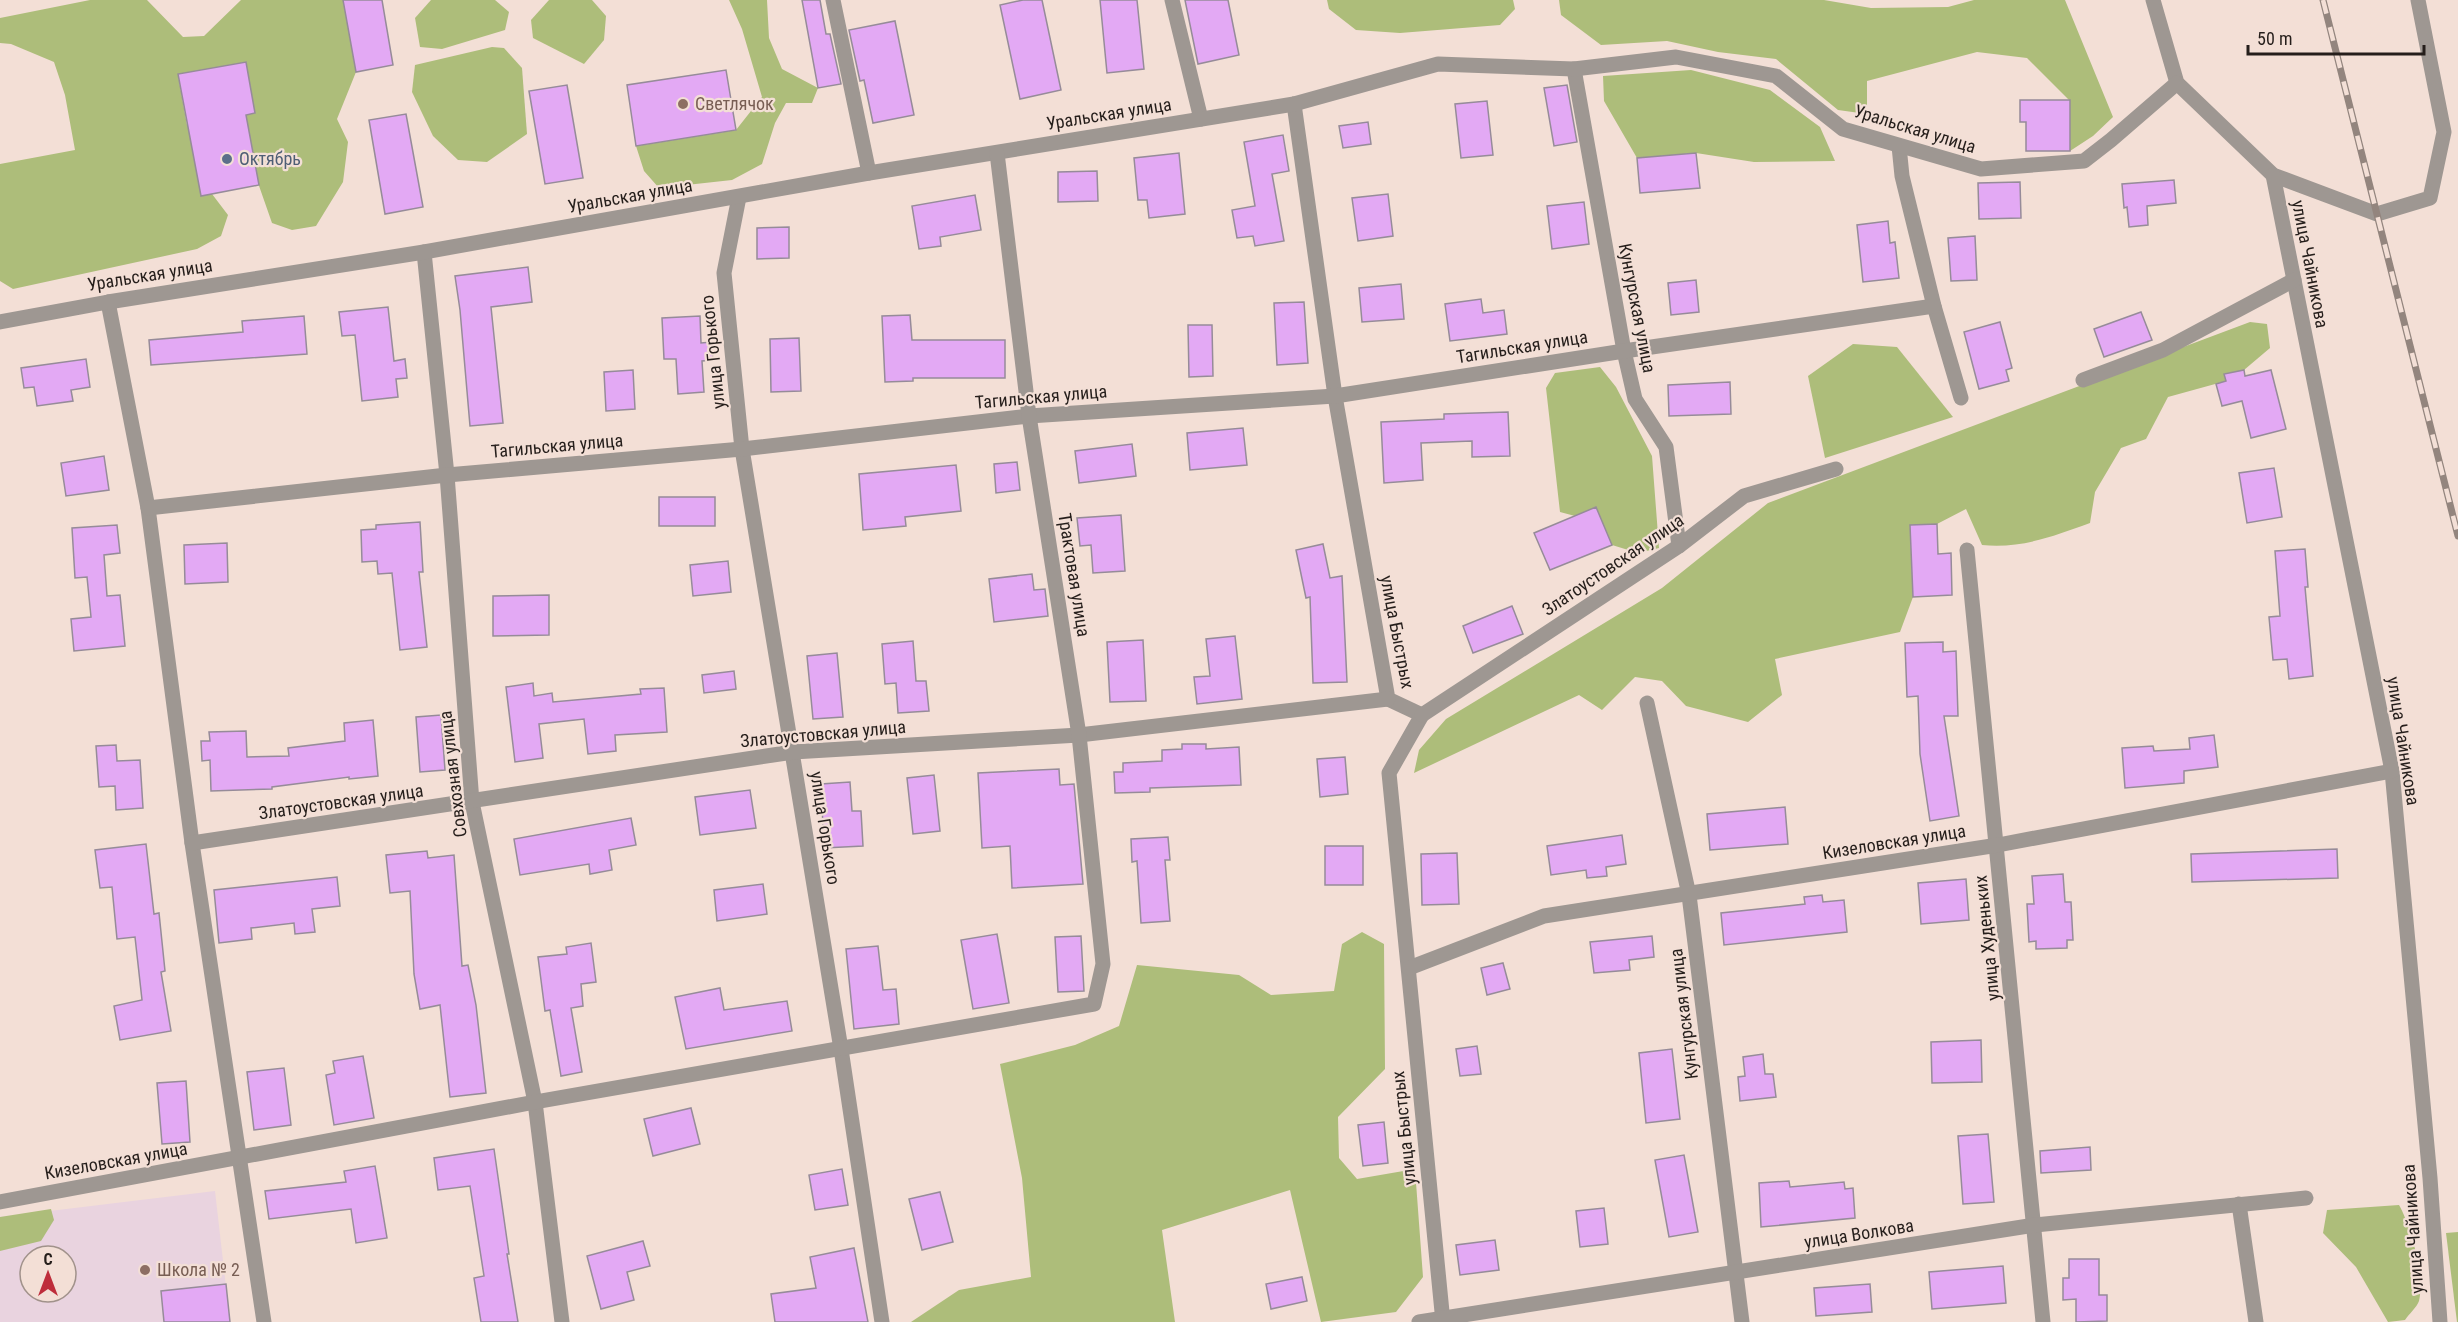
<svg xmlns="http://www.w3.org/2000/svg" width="2458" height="1322" font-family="'Roboto Condensed',sans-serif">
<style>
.education{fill:#e9d3df;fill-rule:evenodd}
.green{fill:#adbd7a}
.building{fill:#e3a9f4;stroke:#968b99;stroke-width:1.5}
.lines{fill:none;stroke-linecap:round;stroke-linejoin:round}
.minor{stroke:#9e9792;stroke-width:15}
.rail-casing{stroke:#93857e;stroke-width:7}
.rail{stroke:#f3dfd6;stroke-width:4.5;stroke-dasharray:14;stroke-linecap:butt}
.education-dot{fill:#8d6e63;stroke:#f3dfd6;stroke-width:2}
.service-dot{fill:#5c6f8a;stroke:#f3dfd6;stroke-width:2}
.labels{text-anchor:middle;stroke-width:4.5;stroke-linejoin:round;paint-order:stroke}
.education-label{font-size:18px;fill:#785e54;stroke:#f3dfd6;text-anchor:start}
.street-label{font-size:18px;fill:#251e1b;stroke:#f3dfd6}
.service-label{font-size:18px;fill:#4e5e75;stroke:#f3dfd6;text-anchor:start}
</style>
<rect width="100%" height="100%" fill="#f3dfd6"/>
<path class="education" d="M215,1191L230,1322H0V1217ZM30,1256H66V1292H30Z"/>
<g class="green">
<path d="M90,0H147L183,37L204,36L241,0H343L356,72L337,119L348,142L343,182L316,226L292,230L272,223L235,117L255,113L246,62L178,75L187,125L208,122L201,196L212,194L228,215L221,236L197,249L13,289L0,281V164L75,150L65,95L54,62L11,44L0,43V18Z"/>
<path d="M431,0H495L509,12L505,30L442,49L420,47L415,18Z"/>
<path d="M549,0H592L606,16L604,40L584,64L533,38L531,20Z"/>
<path d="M729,0H767L769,38L782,69L818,88L812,103H786L775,123L762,164L732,180L659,188L644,171L636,146L736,130L762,97L742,29Z"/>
<path d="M1327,0H1513L1515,9L1500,25L1400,33L1356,30L1329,9Z"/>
<path d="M1559,0H1824L1871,8L1948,7L1974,0H2065L2113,117L2093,136L2070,151L2069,100L2027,58L1977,52L1867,81V114L1838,110L1776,59L1718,52L1667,41L1601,45L1561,15Z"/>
<path d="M492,47L504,48L522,68L527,134L487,162L458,160L433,136L412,92L415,65Z"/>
<path d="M1691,70L1770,90L1820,127L1835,161L1754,162L1696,153L1637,158L1604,101L1603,76Z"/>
<path d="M2250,322L2267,324L2270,348L2244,370L2224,374L2226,381L2168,397L2146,439L2121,448L2095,492L2090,523C2054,536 2021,549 1982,545L1966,509L1937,524L1910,525L1913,597L1900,632L1775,659L1782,695L1748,722L1686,706L1662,681L1635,677L1602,710L1579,695L1414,773L1419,750L1446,719L1662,588L1768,503Z"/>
<path d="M1853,344L1897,347L1953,417L1825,458L1808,376Z"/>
<path d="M1600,367L1616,387L1652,456L1659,548L1638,553L1612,545L1596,508L1575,516L1560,512L1546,388L1555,373Z"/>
<path d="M1362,932L1384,944L1385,1069L1338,1117L1339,1158L1357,1179L1415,1169L1423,1277L1396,1312L1321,1322L1290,1190L1162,1230L1175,1322H911L959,1290L1031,1277L1022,1178L1000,1064L1075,1045L1119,1026L1137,965L1239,975L1271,995L1334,991L1342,944Z"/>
<path d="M2399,1205C2411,1226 2425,1276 2419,1301C2417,1307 2409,1314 2405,1320L2388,1322L2356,1267L2323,1233L2327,1210Z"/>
<path d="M51,1209L54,1220L41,1241L0,1251V1217Z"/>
<path d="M2458,1232V1322H2457L2446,1233Z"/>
</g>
<g class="building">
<path d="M343,0H382L393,65L356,72Z"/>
<path d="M802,0H820L826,34H830L841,84L818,88Z"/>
<path d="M1023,0H1042L1061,90L1020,99L1000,5Z"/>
<path d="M1100,0H1137L1144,69L1107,73Z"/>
<path d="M1185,0H1228L1239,55L1198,64Z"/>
<path d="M895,21L914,115L873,123L864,80L860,81L849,30Z"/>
<path d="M246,62L255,113L246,115L259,185L201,196L178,74Z"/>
<path d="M726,70L736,130L636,146L627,85Z"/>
<path d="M567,85L583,178L545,184L529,91Z"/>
<path d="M1567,85L1577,142L1554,146L1544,88Z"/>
<path d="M2020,100H2070V151H2026V122H2020Z"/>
<path d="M1487,101L1493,155L1461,158L1455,104Z"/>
<path d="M406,114L423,207L385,214L369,120Z"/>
<path d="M1368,122L1371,144L1343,148L1339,126Z"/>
<path d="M1283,135L1289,171L1272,174L1284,241L1255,246L1253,236L1237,238L1232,210L1255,206L1244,142Z"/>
<path d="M1179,153L1185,214L1149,218L1147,200H1138L1134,158Z"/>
<path d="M1696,153L1700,188L1640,193L1637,158Z"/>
<path d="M1097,171L1098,201L1058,202V172Z"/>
<path d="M2174,180L2176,203L2147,206L2148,225L2129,227L2127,207L2124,208L2122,184Z"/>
<path d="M2020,182L2021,218L1979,219L1978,183Z"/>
<path d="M1388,194L1393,236L1358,241L1352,198Z"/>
<path d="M975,195L981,230L940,237L941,246L919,249L912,206Z"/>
<path d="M1584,202L1589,244L1552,249L1547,206Z"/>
<path d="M1888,221L1890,243L1895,242L1899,278L1863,282L1857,225Z"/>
<path d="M789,227V258L757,259V228Z"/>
<path d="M1975,236L1977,280L1951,281L1948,238Z"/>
<path d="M528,267L532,302L491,307L503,423L470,426L460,310L455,276Z"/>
<path d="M1696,280L1699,312L1671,315L1668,283Z"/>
<path d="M1401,284L1404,319L1362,322L1359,288Z"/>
<path d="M1481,299L1483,313L1504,310L1507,334L1450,341L1445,304Z"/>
<path d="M1304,302L1308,363L1277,365L1274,303Z"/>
<path d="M388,307L394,361L405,359L407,378L396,379L398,397L362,401L355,335L342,336L339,312Z"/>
<path d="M2141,312L2152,340L2104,357L2094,329Z"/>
<path d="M910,315L912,340H1005V378H913V381L885,382L882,316Z"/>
<path d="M304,316L307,354L151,365L149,340L243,332L242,321Z"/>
<path d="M700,316L701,343L712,342L713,360L702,361L704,392L678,394L676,359H664L662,318Z"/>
<path d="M2000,322L2012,368L2006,370L2009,381L1979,389L1964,332Z"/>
<path d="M1188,325H1212L1213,376L1189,377Z"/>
<path d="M799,338L801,391L771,392L770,339Z"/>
<path d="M86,359L90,387L71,390L73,401L37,406L34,387L24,388L21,368Z"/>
<path d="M633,370L635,409L606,411L604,372Z"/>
<path d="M2244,370L2245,376L2271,370L2286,429L2251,438L2242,401L2222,406L2216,384L2226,381L2224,374Z"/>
<path d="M1730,382L1731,414L1669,416L1668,385Z"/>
<path d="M1508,412L1510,456L1472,457V441L1421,443L1423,480L1384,483L1381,422L1444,419V414Z"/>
<path d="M1243,428L1247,465L1190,470L1187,433Z"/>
<path d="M1132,444L1136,476L1079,483L1075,451Z"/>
<path d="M104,456L109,490L66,496L61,463Z"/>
<path d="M1017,462L1020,490L996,493L994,464Z"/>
<path d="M956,465L961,511L905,517L906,526L863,530L859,474Z"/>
<path d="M2274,468L2282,517L2247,523L2239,473Z"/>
<rect x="659" y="497" width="56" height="29"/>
<path d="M1596,507L1612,545L1550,570L1534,533Z"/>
<path d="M1121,515L1125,571L1093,573L1091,545L1080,546L1077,518Z"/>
<path d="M420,522L423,572H419L427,647L400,650L392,573L378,574L377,561L362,562L361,530L376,529V525Z"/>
<path d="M1937,524L1938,554L1951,553L1952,595L1913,597L1910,525Z"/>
<path d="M117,525L120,553L104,555L107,596L120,595L125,646L74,651L71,619L91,617L87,577L75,578L72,528Z"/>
<path d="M227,543L228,582L185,584L184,545Z"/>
<path d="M1323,544L1330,578L1342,576L1347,682L1313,683L1310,597L1306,598L1296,550Z"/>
<path d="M2305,549L2308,587H2305L2313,676L2289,679L2287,659L2273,660L2269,617L2280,616L2275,551Z"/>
<path d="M728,561L731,592L693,596L690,565Z"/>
<path d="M1032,574L1034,590L1045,589L1048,616L994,622L989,579Z"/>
<path d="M549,595V635L493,636V596Z"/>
<path d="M1512,606L1523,634L1473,653L1463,626Z"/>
<path d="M1235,636L1242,699L1197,704L1194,677L1210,676L1206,639Z"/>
<path d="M1143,640L1146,701L1110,702L1107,642Z"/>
<path d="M913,641L916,681H926L929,711L898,713L896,683L885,684L882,644Z"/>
<path d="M1943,642V652L1956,651L1958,716H1944L1959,816L1930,821L1920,754L1918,696L1907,697L1905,643Z"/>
<path d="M837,653L843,717L813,719L807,656Z"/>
<path d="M734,671L736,689L704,693L702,675Z"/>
<path d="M533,683L534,696L552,693L553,702L641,694L640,689L664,688L667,732L615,735L616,751L588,754L584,719L539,724L543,758L515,762L506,687Z"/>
<path d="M441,715L445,770L420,772L416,717Z"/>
<path d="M373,720L378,776L349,779V777L272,787V789L211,791L210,760L202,761L201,741H210L209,732L246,731L247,757L289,756L288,748L345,741L344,723Z"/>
<path d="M2214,735L2218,767L2184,771V783L2125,788L2122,748L2153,746L2154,751L2190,749L2189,738Z"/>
<path d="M1182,744H1206V749L1239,747L1241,785L1150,788V792L1115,793L1114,772H1123V763L1162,761V750L1182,749Z"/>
<path d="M116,745L117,761L140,760L143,808L116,810L115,786L99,787L96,746Z"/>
<path d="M1345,757L1348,794L1320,797L1317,759Z"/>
<path d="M1059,769L1060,785L1074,784L1083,884L1012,888L1010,846L982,848L978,773Z"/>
<path d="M934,775L940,831L913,834L907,778Z"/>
<path d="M850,782L852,811H861L863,846L824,848L821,784Z"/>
<path d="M750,790L756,828L700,835L695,797Z"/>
<path d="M1785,807L1788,844L1710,850L1707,814Z"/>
<path d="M631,818L636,845L609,850L612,870L590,874L589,864L520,875L514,839Z"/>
<path d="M1622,835L1626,864L1606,867L1607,876L1587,878L1586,870L1551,875L1547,846Z"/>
<path d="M1168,837L1170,860H1165L1170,921L1141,923L1137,861L1132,862L1131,839Z"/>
<path d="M146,844L154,914L159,913L165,971L161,972L171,1031L120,1040L114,1006L142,1000L135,937L117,939L112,887L100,888L95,850Z"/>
<rect x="1325" y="846" width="38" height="39"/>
<path d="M2337,849L2338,878L2192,882L2191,854Z"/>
<path d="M427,851L428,858L454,855L462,966L468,965L476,1005L486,1093L450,1097L440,1005L420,1009L414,974L410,891L390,893L386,855Z"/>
<path d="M1457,853L1459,904L1422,905L1421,854Z"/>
<path d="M2063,874L2065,902H2071L2073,940H2067V948L2036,949V941L2029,942L2027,904H2034L2032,876Z"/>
<path d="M337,877L340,906L312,909L315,932L295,934L294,923L251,928L252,939L219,943L214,890Z"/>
<path d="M1966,879L1969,920L1921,924L1918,883Z"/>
<path d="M763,884L767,914L717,921L714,890Z"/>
<path d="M1822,895L1823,902L1844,900L1847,932L1724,945L1721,913L1805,904L1804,897Z"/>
<path d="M997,934L1009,1003L973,1009L961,940Z"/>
<path d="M1081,936L1084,991L1058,992L1055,937Z"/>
<path d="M1652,936L1654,957L1629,960L1630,970L1594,973L1590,942Z"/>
<path d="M591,943L596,982L581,984L583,1006L571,1008L582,1072L561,1076L550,1010L545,1011L538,957L567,954L566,947Z"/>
<path d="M878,946L883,990L896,989L899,1024L854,1029L846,949Z"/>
<path d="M1503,963L1510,989L1487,995L1481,968Z"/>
<path d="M720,988L724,1010L787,1001L792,1031L686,1049L675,997Z"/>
<path d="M1981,1040L1982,1082L1932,1083L1931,1042Z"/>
<path d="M1477,1046L1481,1074L1460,1076L1456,1049Z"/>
<path d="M1672,1049L1680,1119L1646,1123L1639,1053Z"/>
<path d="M1763,1054L1765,1074H1773L1776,1097L1740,1101L1738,1077L1745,1076L1743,1057Z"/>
<path d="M363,1056L374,1118L334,1125L326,1075L335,1073L333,1061Z"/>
<path d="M284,1068L291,1125L254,1130L247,1072Z"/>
<path d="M186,1081L190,1142L162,1144L157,1083Z"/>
<path d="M691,1108L700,1144L653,1156L644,1119Z"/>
<path d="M1384,1122L1388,1163L1363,1166L1358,1125Z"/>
<path d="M1988,1134L1994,1202L1963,1204L1958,1136Z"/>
<path d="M2090,1147L2091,1170L2041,1173L2040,1151Z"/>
<path d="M494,1149L509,1254H507L518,1322H481L474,1278L484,1276L470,1186L438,1190L434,1158Z"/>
<path d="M1684,1155L1698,1232L1669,1237L1655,1160Z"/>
<path d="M375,1166L387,1238L356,1243L351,1209L269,1219L265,1191L346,1182L344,1171Z"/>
<path d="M842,1169L848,1205L815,1210L809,1175Z"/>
<path d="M1789,1181L1790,1187L1844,1182L1845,1189L1853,1188L1855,1218L1761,1227L1759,1183Z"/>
<path d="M940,1192L953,1242L922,1250L909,1199Z"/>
<path d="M1604,1208L1608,1244L1580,1247L1576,1211Z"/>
<path d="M1495,1240L1499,1270L1460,1275L1456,1245Z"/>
<path d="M643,1241L650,1266L627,1272L634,1300L601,1309L587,1256Z"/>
<path d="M854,1248L868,1322H775L771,1294L816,1288L810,1257Z"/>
<path d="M2069,1259H2099V1295H2107V1321L2076,1322V1299L2063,1300V1278H2069Z"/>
<path d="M2003,1266L2006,1303L1932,1309L1929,1272Z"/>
<path d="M1302,1277L1307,1301L1271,1309L1266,1284Z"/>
<path d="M226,1284L230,1322H164L161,1291Z"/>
<path d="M1870,1284L1872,1312L1816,1316L1814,1288Z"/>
</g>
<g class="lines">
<g class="minor">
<path d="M833,0L869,173"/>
<path d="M1172,0L1201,119"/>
<path d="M2153,0L2177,83L2273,175L2377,214L2430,198L2444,132L2418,0"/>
<path d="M1574,69L1624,351L1635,399L1666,447L1679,546"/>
<path d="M1294,104L1335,396L1388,699L1422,715L1389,773L1443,1322"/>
<path d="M1899,146L1902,176L1934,306L1961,398"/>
<path d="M2273,175L2392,771L2430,1178L2440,1322"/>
<path d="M739,197L724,273L742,449L841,1049L882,1322"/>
<path d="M424,252L447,475L472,802L535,1102L562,1322"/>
<path d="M108,302L148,508L192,843L264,1322"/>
<path d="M0,322L108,302L424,252L869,173L1294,104L1438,64L1574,69L1676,57L1776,76L1843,129L1981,169L2084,161L2111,140L2177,83"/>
<path d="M2083,380L2163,350L2294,280"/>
<path d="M148,508L447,475L742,449L1029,416L1335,396L1624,351L1934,306"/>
<path d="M1967,550L2043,1322"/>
<path d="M1647,703L1689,895L1742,1322"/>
<path d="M1422,715L1679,546L1744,496L1836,469"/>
<path d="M192,843L793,752L1079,735L1388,699"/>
<path d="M1409,968L1544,916L1998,845L2392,771"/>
<path d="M0,1202L535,1102L1094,1004L1103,964L1079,735L1029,416L997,153"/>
<path d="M2239,1204L2256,1322"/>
<path d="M1419,1322L2035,1225L2306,1198"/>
</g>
<g class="rail-casing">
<path id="rail" d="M2323,0L2458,536"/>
</g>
<use href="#rail" class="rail"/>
</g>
<g class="education-dot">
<circle cx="683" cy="104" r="6"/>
<circle cx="145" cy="1270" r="6"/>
</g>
<circle class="service-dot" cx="227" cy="159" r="6"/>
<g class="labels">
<g class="education-label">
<text x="695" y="110">Светлячок</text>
<text x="157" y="1276">Школа № 2</text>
</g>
<g class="street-label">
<text transform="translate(1109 114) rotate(-9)" y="6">Уральская улица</text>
<text transform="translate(1915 129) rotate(17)" y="6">Уральская улица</text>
<text transform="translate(630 196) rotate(-10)" y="6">Уральская улица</text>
<text transform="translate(2310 264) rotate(79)" y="6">улица Чайникова</text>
<text transform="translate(150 275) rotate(-9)" y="6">Уральская улица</text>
<text transform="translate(1637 308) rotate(79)" y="6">Кунгурская улица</text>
<text transform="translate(1522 347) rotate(-9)" y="6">Тагильская улица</text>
<text transform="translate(713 352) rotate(-96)" y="6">улица Горького</text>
<text transform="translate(1041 397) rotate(-5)" y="6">Тагильская улица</text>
<text transform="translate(557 446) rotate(-5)" y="6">Тагильская улица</text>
<text transform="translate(1613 565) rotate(-34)" y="6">Златоустовская улица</text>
<text transform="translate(1074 575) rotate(81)" y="6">Трактовая улица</text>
<text transform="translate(1397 632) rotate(79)" y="6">улица Быстрых</text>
<text transform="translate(823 734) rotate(-5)" y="6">Златоустовская улица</text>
<text transform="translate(2403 741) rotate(81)" y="6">улица Чайникова</text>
<text transform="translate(453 774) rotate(-97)" y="6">Совхозная улица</text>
<text transform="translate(341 802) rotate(-8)" y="6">Златоустовская улица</text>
<text transform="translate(825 828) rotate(81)" y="6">улица Горького</text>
<text transform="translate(1894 842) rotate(-9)" y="6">Кизеловская улица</text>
<text transform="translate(1987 938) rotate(-96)" y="6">улица Худеньких</text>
<text transform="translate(1684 1014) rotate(-97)" y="6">Кунгурская улица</text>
<text transform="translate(1404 1128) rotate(-96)" y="6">улица Быстрых</text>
<text transform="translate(116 1161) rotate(-10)" y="6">Кизеловская улица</text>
<text transform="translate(2413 1229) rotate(-94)" y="6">улица Чайникова</text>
<text transform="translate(1859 1234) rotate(-9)" y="6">улица Волкова</text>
</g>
<g class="service-label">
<text x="239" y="165">Октябрь</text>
</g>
</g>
<g transform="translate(48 1274)"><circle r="28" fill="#f3dfd6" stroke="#a1928b" stroke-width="1.5"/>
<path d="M0-4.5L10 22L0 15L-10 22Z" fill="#be2d3b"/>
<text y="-9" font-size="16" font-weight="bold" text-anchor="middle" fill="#251e1b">С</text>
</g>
<path d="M2248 45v9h176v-9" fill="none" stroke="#251e1b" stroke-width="3"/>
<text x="2257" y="45" font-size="18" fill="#251e1b" stroke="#f3dfd6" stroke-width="4.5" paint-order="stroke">50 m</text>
</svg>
